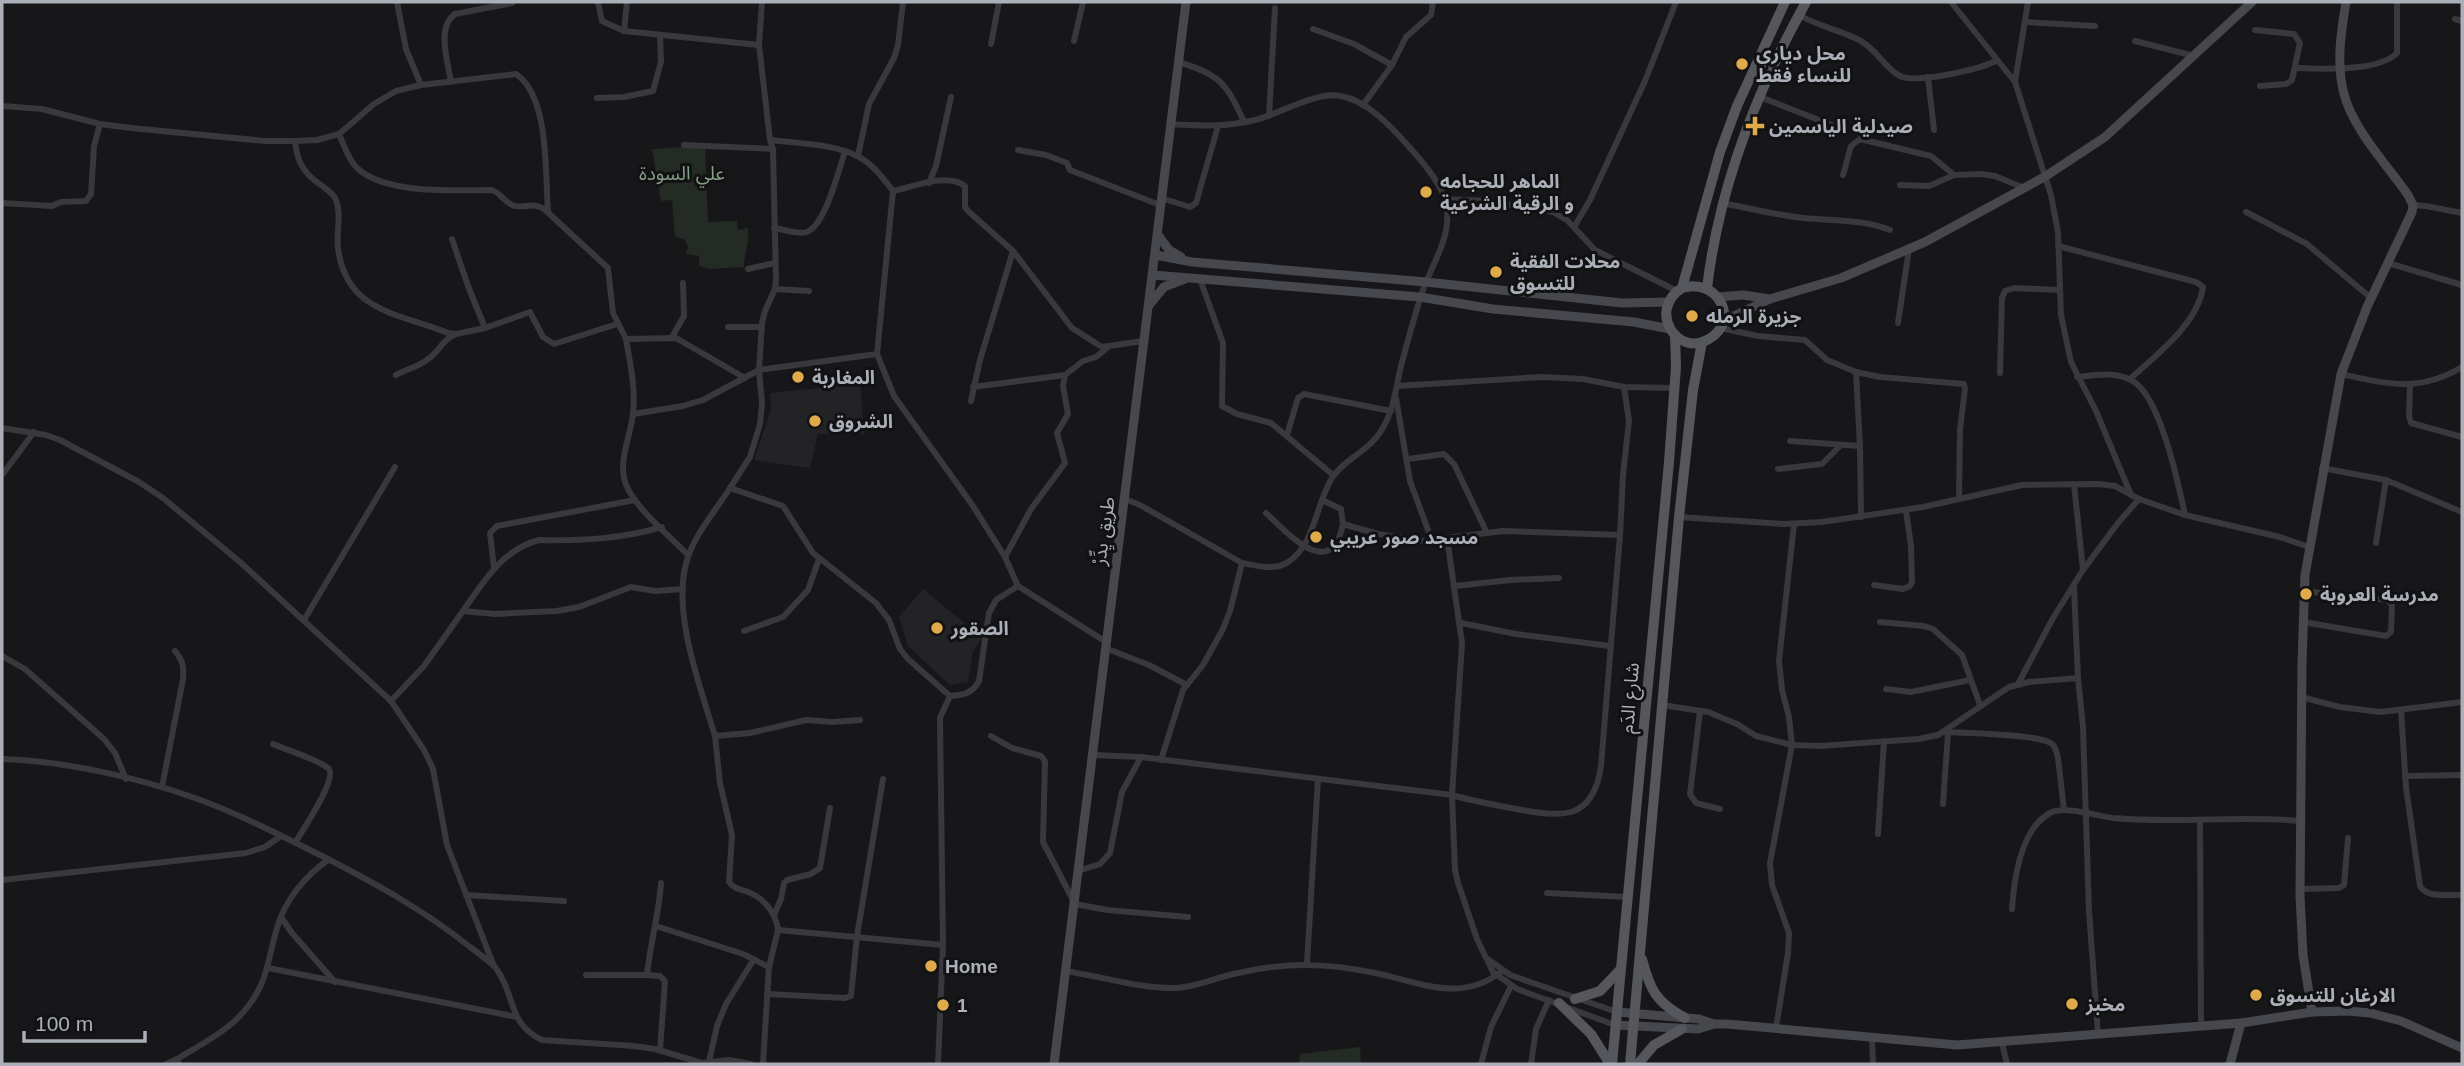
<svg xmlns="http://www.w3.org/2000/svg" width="2464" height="1066" font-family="Helvetica,'Noto Sans Arabic',sans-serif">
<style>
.built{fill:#232326}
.green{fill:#242a24}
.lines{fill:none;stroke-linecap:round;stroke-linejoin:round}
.street{stroke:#39393d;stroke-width:6}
.secondary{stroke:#47484d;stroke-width:9}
.primary{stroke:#55575c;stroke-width:10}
.poi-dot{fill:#deaa4a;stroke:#121214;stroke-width:2.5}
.labels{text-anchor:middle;stroke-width:6;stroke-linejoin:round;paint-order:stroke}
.poi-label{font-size:19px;font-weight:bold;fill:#abafb7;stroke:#121214;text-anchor:start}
.park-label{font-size:19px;fill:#84a085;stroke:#121214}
.street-label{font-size:19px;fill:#abafb7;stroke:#121214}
</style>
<rect width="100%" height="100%" fill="#171719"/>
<g class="built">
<path d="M860,380L864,434H818L810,468L754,460L771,409L770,393L828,387V384Z"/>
<path d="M923,589L982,638L973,651L968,682L950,685L908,646L899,617Z"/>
</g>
<g class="green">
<path d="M705,146L708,222L737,221L738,230L748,228C750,241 744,254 744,267L709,269L699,266V256L686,254L688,246L684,239L675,237L672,200L661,201L652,149Z"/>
<path d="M1360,1047L1361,1064H1299L1300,1054Z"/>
</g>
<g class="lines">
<g class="street">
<path d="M397,2L406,49L421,85"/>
<path d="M598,2L602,21L624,31L759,45"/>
<path d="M762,2L759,45L770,140C795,143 835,144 857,156C872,163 883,178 893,191C913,187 947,172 965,186V207L968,211L1013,251L1072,328L1102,347L1143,341"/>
<path d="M1951,2L2015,82L2051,195L2058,232L2061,315L2071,362L2096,411L2131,495"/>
<path d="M1799,15C1818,26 1839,30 1859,40C1876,48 1884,68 1900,76C1918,84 1979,69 1996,61"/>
<path d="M2455,19L2462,21"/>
<path d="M2025,22L2095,26"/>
<path d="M1313,29L1354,44L1392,65"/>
<path d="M2255,30L2294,34L2300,43L2292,80L2286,84L2260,86"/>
<path d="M624,31L627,2"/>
<path d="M1074,41L1083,2"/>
<path d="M2135,41L2194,56"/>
<path d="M991,44L999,2"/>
<path d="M1178,62C1220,74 1227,84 1244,122"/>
<path d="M2295,68C2320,69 2379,72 2397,53V2"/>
<path d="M1928,77L1934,130"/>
<path d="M451,82C448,62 436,27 455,14L512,3"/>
<path d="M2015,82L2028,2"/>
<path d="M1760,97L1834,126"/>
<path d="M597,98L624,97L653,91L661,62L660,36"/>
<path d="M1363,105L1392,65L1406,37L1431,15L1433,2"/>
<path d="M2,106L42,109L100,124L131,128L265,141H295L317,140L339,134L374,104L396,91L421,85L516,74C550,97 545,175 548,212"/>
<path d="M1269,116L1275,8"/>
<path d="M1171,124C1199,126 1227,127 1255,120C1279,114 1317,91 1341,96C1369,101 1394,130 1412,150C1425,165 1445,188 1447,208C1451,242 1428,269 1420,299C1414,318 1409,336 1404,355C1396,380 1396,408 1381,431C1369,451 1343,460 1332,478C1316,503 1315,545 1288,562C1275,571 1257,566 1242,563"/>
<path d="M339,134C344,145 348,159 357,168C386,195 455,190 492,190C501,193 505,204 515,206C527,208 533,202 544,209L608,268L613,313L626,339"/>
<path d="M770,140L773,149L776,279L775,289L765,311L762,323L759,370L762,403L760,424L750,457L730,488L783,506L813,553L876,603L889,620L900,649L908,659L950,696"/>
<path d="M295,141C297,162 304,174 321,185C326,189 333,193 336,200C342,214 336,233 338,248C346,312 398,313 448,333L456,334L485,328"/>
<path d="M684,145L773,149"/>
<path d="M1018,150L1046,155L1067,163L1070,170L1160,205"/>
<path d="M858,156L869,104L894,58L898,45L903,2"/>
<path d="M1843,175L1851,146L1860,139L1931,156L1954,175"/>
<path d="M929,183L936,166L951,97"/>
<path d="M1900,185L1929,186L1954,175L1981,174L1995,176L2024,188"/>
<path d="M1161,198L1190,207L1196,203L1218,126"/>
<path d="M1445,199L1487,201L1553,212L1567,220L1595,250L1677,291"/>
<path d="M2,203L52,206L61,202L86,201L91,194L94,146L100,124"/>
<path d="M1722,203C1749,208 1776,215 1803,218C1832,221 1862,219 1890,230"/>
<path d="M2413,205L2426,206L2462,213"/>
<path d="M2246,212L2307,244L2371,298"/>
<path d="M1574,227L1590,200L1645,81L1676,2"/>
<path d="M774,228C783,229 798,235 807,232C826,224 838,171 845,152"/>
<path d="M452,239L468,286L485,328L530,312L543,337L554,344L617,324"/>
<path d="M2058,246L2196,282L2203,287C2198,324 2155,356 2130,379"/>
<path d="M2388,263L2462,285"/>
<path d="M748,269L775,263"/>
<path d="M1200,279L1223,343L1222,406L1237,414L1271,423L1333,475"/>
<path d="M775,289L809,291"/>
<path d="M1898,323L1909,249"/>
<path d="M728,327H762"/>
<path d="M1720,328L1758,336L1805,340L1827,360L1856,372L1880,377L1964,384L1965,389L1960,429L1959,499"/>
<path d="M672,337L684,316L683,283"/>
<path d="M877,354L894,396L973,506L1005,557L1018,586L1106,642"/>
<path d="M1856,372L1860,446L1861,517"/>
<path d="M2000,373L2002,298L2005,291L2014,288L2059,290"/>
<path d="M2341,374C2387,384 2419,393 2462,367"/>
<path d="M396,375C406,369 419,367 428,359C439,352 442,340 454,335"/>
<path d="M2077,377C2095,375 2114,371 2131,380C2160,394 2178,483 2185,515"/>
<path d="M2410,385L2409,416L2411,423L2462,437"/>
<path d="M1397,386L1542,377L1583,379L1624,387L1674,388"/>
<path d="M973,387L1065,375L1083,361L1096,357L1107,348"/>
<path d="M1396,398L1410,481L1432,541"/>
<path d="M971,401L980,360L1013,251"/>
<path d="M633,414L683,406L703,400L759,370L877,354L893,191"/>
<path d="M2,428L46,435L60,440L139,482L163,498L240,562L391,701"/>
<path d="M1287,435L1298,398L1304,394L1391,411"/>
<path d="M1790,441L1860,446"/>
<path d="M1408,459L1444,454L1454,464L1487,533"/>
<path d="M2322,468L2386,480L2462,512"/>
<path d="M1778,469L1822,464L1840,446"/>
<path d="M2,475L34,432"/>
<path d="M2074,484L2083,570"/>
<path d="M730,488C716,510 696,533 688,557C670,608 700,686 715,736L750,733L806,720L832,722L860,720"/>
<path d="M1125,499L1140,505L1242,563L1230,611L1223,629L1203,665L1183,690L1161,760"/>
<path d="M1322,500L1341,509L1343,524"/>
<path d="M1266,513C1288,533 1331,583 1343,524L1378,534L1423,541L1503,531L1620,535"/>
<path d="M1679,517L1783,524L1822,522L1923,507L2022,485L2098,484L2115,486L2139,499L2185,515L2280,537L2309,547"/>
<path d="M662,527C621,539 581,541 539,540C502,550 484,581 463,611L495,614L557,611L579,607L631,587L655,591L683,589"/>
<path d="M1447,538L1462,643L1452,795C1473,801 1495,805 1516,809C1561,817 1593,822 1601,766L1620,535L1623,475L1629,421L1624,387"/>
<path d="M2376,543L2386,480"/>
<path d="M688,555C668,534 640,513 627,487C616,463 631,437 633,413C636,389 630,363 626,339L676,338L745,378"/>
<path d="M1005,557L1031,509L1065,463L1057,433L1068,414L1063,386L1065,375"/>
<path d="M494,568L490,533L497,526L635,500"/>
<path d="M1874,585L1903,589L1910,586L1912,582L1911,546L1906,511"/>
<path d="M1455,586L1510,580L1559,578"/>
<path d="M2074,588L2078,678"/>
<path d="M463,611L424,666L391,701L424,750L433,769L447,845L493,964"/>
<path d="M304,620L395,467"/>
<path d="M1880,622L1924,626L1933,629L1962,655L1980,705"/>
<path d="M2303,622L2386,636L2391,632L2392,605L2387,600L2303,591"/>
<path d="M1461,623L1516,634L1610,646"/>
<path d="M744,631L783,617L808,590L819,559"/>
<path d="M1105,648L1149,665L1187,685"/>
<path d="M2,656L25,669L104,739L115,753L126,779"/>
<path d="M2018,684L2053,618L2083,570L2118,523L2139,499"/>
<path d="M1886,689L1911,692L1970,680"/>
<path d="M2301,697L2340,707L2381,712L2462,702"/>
<path d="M1662,705L1708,712L1737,724L1756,736L1792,745L1820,746L1918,739L1938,735L2009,687L2029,682L2078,678L2083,727L2089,911L2098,1034"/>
<path d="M2401,710L2406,787L2420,886C2428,899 2448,894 2462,895"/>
<path d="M1700,711L1690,794L1696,803L1720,809"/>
<path d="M1944,732C1962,733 2042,734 2052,744C2056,747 2057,753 2058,758L2064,810"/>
<path d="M715,736L720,783L732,835L729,882C734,889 740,889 748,892C764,898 776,913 778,930"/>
<path d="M991,736L1012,748L1041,756L1045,761L1043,842L1075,904L1107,910L1188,917"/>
<path d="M273,744C286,750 320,760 329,769C337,780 302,831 295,843"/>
<path d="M1093,755L1141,757L1452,795L1455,870L1458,883L1477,939L1493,972L1517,989L1615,1025"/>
<path d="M2,759C64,761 136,777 195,798C237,813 280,835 320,855C373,882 424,910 470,947C478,953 488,960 495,967C516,994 507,1024 542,1040L634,1046L655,1049L702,1063L729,1060L751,1064"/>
<path d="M2405,776L2462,775"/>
<path d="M162,787L183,679C184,668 183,660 175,651"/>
<path d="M1943,804L1948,733"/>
<path d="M2200,820L2201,1027"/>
<path d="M1878,834L1884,741"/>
<path d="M1078,871L1100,864L1110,853L1122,792L1141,757"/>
<path d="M2,880L246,853L265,847L281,836"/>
<path d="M2300,889L2339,888L2344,885L2348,838"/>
<path d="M1547,893L1628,897"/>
<path d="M466,895L564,901"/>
<path d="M2012,909C2014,879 2021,829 2050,813C2065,805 2096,816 2113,818C2176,824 2238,815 2300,821"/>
<path d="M774,915L781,899L784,883L787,880L811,874L820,868L830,808"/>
<path d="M281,917L292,933L335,982"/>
<path d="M656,926L743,954L769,967"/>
<path d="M1489,960L1510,975L1617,1012"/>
<path d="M1307,963L1318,779"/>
<path d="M268,968L517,1017"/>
<path d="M1065,971C1100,976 1141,989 1176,988C1197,987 1217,977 1238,973C1286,962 1327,963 1375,973C1420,982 1461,1004 1502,971"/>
<path d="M586,975H647"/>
<path d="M767,994L845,998L851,996L857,936L883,779"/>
<path d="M1776,1028L1788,953L1789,933L1772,885L1770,863L1792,745L1789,717L1782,690L1779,661L1794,524"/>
<path d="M1872,1038L1873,1064"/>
<path d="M2002,1043L2007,1064"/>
<path d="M660,1050L665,981L660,976L647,975C650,944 659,914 661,883"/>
<path d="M709,1062L717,1026L726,1004L754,959"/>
<path d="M166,1064L177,1059"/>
<path d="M179,1064L177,1059C212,1038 243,1024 261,985C269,967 271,947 277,928C285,900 305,876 328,860"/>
<path d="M763,1064L769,967L778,930L943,945L940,718L950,696C963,695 972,694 979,681L989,613L996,600L1018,586"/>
<path d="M938,1064L943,945"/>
<path d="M1481,1064L1491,1027L1511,986"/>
<path d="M1531,1064L1536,1029L1549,1000"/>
</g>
<g class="secondary">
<path d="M1158,235L1169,250L1181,257"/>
<path d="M1156,255L1192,262L1426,282L1622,303L1668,302"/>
<path d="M1153,275L1420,297L1493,309L1634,322L1670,329"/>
<path d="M1718,297L1743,295L1770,299L1841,278L1925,242L2046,176L2105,137L2252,2"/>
<path d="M1149,305L1164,287L1185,279"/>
<path d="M1723,321L1770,299"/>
<path d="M1617,1012L1699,1019L1714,1024"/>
<path d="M2312,1012L2303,955L2300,896L2302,662L2305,575L2341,374L2367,307L2412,212L2413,205L2408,195C2387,165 2353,129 2344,94C2336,64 2341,32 2346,2"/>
<path d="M1615,1025L1698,1029L1714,1024H1727L1957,1045L2241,1023L2312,1012L2347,1011L2370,1013L2401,1021L2462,1048"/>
<path d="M1054,1064L1186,2"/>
<path d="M2230,1064L2241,1023"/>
</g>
<g class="primary">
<path d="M1682,288C1717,277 1741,320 1709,339C1677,358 1647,310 1682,288L1720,152L1737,106L1785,2"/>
<path d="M1707,288C1719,187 1757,90 1806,2"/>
<path d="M1642,959C1650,990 1656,1002 1685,1018"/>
<path d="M1575,999L1600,991L1620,970"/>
<path d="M1559,1003L1591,1034L1610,1064"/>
<path d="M1612,1064L1669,462L1676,367L1675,335"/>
<path d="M1630,1064L1679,517L1693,390L1702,342"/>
<path d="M1638,1064L1654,1045L1682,1029"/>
</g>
</g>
<g class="poi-dot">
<circle cx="1742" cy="64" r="7"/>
<path d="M1751.5 115.5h7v7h7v7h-7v7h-7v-7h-7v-7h7z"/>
<circle cx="1426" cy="192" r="7"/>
<circle cx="1496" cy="272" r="7"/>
<circle cx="1692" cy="316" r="7"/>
<circle cx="798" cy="377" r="7"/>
<circle cx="815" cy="421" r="7"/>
<circle cx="1316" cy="537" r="7"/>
<circle cx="2306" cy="594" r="7"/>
<circle cx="937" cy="628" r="7"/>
<circle cx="931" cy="966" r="7"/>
<circle cx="2256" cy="995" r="7"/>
<circle cx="2072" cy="1004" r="7"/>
<circle cx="943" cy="1005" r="7"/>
</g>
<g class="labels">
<g class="poi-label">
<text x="1756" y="60">محل دياري<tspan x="1756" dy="22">للنساء فقط</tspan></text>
<text x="1769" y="133">صيدلية الياسمين</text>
<text x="1440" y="188">الماهر للحجامه<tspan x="1440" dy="22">و الرقية الشرعية</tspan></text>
<text x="1510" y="268">محلات الفقية<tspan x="1510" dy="22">للتسوق</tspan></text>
<text x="1706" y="323">جزيرة الرمله</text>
<text x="812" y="384">المغاربة</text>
<text x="829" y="428">الشروق</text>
<text x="1330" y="544">مسجد صور عريبي</text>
<text x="2320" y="601">مدرسة العروبة</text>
<text x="951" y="635">الصقور</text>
<text x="945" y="973">Home</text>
<text x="2270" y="1002">الارغان للتسوق</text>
<text x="2086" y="1011">مخبز</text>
<text x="957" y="1012">1</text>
</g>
<g class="park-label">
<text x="682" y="180">علي السودة</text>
</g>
<g class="street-label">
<text transform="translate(1103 531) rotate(-82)" y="7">طريق يِدِّرْ</text>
<text transform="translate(1629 698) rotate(-85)" y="7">شارع الدَم</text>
</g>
</g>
<rect width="2464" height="1066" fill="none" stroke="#abafb7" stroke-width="7"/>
<path d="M24 1031v10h121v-10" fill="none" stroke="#abafb7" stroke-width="3.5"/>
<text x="35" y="1031" font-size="21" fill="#abafb7" stroke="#121214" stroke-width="5" paint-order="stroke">100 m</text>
</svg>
